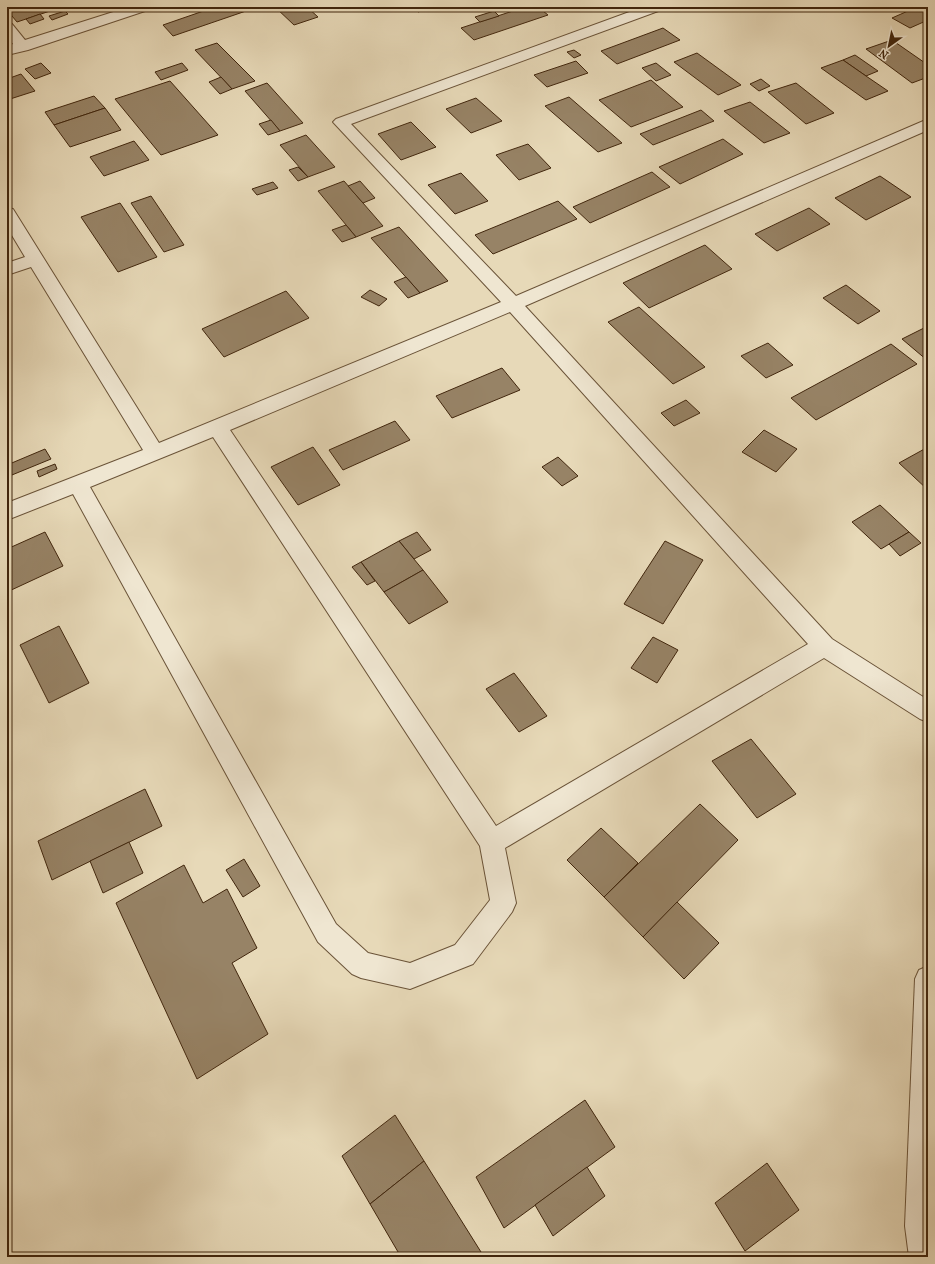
<svg xmlns="http://www.w3.org/2000/svg" width="935" height="1264" font-family="'IM FELL French Canon',serif">
<style>
.building{fill:#978366;stroke:#41260d}
.lines{fill:none;stroke-linecap:round;stroke-linejoin:round}
.street-casing{stroke:#6a5338;stroke-width:2}
.street{fill:#efe6d1;fill-rule:evenodd}
</style>
<rect width="100%" height="100%" fill="#e7d9b8"/>
<filter id="stains"><feTurbulence type="fractalNoise" baseFrequency=".005" numOctaves="4"/><feColorMatrix values="0 0 0 0 .2 0 0 0 0 .09 0 0 0 0 .02 0 0 0 .5 -.17"/></filter>
<radialGradient id="worn" r=".72"><stop offset=".6" stop-color="#630" stop-opacity="0"/><stop offset="1" stop-color="#630" stop-opacity=".3"/></radialGradient>
<g class="building">
<path d="M15,7H51L53,10L17,22L7,10Z"/>
<path d="M215,7H243L246,11L173,36L163,25Z"/>
<path d="M275,7H307L318,17L294,25Z"/>
<path d="M414,7H434L418,12Z"/>
<path d="M525,7H538L548,15L474,40L461,28Z"/>
<path d="M917,7H928V20L910,28L892,18Z"/>
<path d="M65,11L68,14L52,20L49,16Z"/>
<path d="M494,11L499,16L480,22L475,17Z"/>
<path d="M40,14L44,19L30,24L26,19Z"/>
<path d="M663,28L680,40L617,64L601,51Z"/>
<path d="M892,40L928,65V77L912,83L866,49Z"/>
<path d="M217,43L255,81L232,89L195,50Z"/>
<path d="M574,50L581,55L574,58L567,52Z"/>
<path d="M697,53L741,85L718,95L674,62Z"/>
<path d="M855,55L878,71L866,76L843,60Z"/>
<path d="M843,60L866,76L888,91L866,100L821,68Z"/>
<path d="M576,61L588,73L547,87L534,75Z"/>
<path d="M41,63L51,73L35,79L25,69Z"/>
<path d="M182,63L188,70L161,80L155,72Z"/>
<path d="M656,63L671,75L656,81L642,68Z"/>
<path d="M21,74L35,91L7,100V79Z"/>
<path d="M221,77L232,89L220,94L209,82Z"/>
<path d="M761,79L770,86L759,91L750,84Z"/>
<path d="M651,80L683,107L631,127L599,100Z"/>
<path d="M170,81L218,135L161,155L115,99Z"/>
<path d="M267,83L303,123L280,131L245,91Z"/>
<path d="M796,83L834,113L806,124L768,92Z"/>
<path d="M94,96L105,108L54,125L45,112Z"/>
<path d="M569,97L622,143L598,152L545,106Z"/>
<path d="M476,98L502,121L471,133L446,109Z"/>
<path d="M750,102L790,133L764,143L724,111Z"/>
<path d="M105,108L121,130L70,147L54,125Z"/>
<path d="M701,110L714,121L653,145L640,134Z"/>
<path d="M271,120L280,131L268,135L259,124Z"/>
<path d="M411,122L436,147L401,160L378,134Z"/>
<path d="M306,135L335,167L308,177L280,145Z"/>
<path d="M723,139L743,154L680,184L659,167Z"/>
<path d="M134,141L149,160L104,176L90,157Z"/>
<path d="M528,144L551,168L519,180L496,155Z"/>
<path d="M298,167L308,177L298,181L289,170Z"/>
<path d="M652,172L670,187L590,223L573,207Z"/>
<path d="M461,173L488,201L455,214L428,185Z"/>
<path d="M880,176L911,197L866,220L835,198Z"/>
<path d="M344,181L363,203L383,226L356,237L318,191Z"/>
<path d="M360,181L375,198L363,203L348,186Z"/>
<path d="M273,182L278,188L257,195L252,189Z"/>
<path d="M151,196L184,245L164,252L131,203Z"/>
<path d="M558,201L577,219L493,254L475,235Z"/>
<path d="M120,203L157,257L118,272L81,217Z"/>
<path d="M809,208L830,224L777,251L755,234Z"/>
<path d="M346,225L356,237L342,242L332,230Z"/>
<path d="M399,227L448,281L420,293L371,238Z"/>
<path d="M705,245L732,269L649,308L623,283Z"/>
<path d="M406,277L420,293L408,298L394,282Z"/>
<path d="M846,285L880,311L858,324L823,298Z"/>
<path d="M370,290L387,299L379,306L361,297Z"/>
<path d="M286,291L309,318L224,357L202,329Z"/>
<path d="M639,307L705,367L673,384L608,322Z"/>
<path d="M928,326V361L902,339Z"/>
<path d="M768,343L793,365L766,378L741,356Z"/>
<path d="M891,344L917,364L816,420L791,398Z"/>
<path d="M502,368L520,390L452,418L436,396Z"/>
<path d="M686,400L700,413L674,426L661,413Z"/>
<path d="M395,421L410,440L343,470L329,450Z"/>
<path d="M764,430L797,449L776,472L742,452Z"/>
<path d="M313,447L340,485L298,505L271,467Z"/>
<path d="M928,447V490L899,463Z"/>
<path d="M45,449L51,459L7,477V465Z"/>
<path d="M558,457L578,476L562,486L542,467Z"/>
<path d="M55,464L57,469L39,477L37,471Z"/>
<path d="M880,505L909,532L881,549L852,522Z"/>
<path d="M45,532L63,566L7,592V549Z"/>
<path d="M417,532L431,550L414,559L399,541Z"/>
<path d="M909,532L921,543L900,556L889,544Z"/>
<path d="M399,541L423,570L384,592L361,562Z"/>
<path d="M665,541L703,560L663,624L624,604Z"/>
<path d="M361,562L375,581L367,585L352,567Z"/>
<path d="M423,570L448,602L409,624L384,592Z"/>
<path d="M59,626L89,683L49,703L20,645Z"/>
<path d="M653,637L678,650L657,683L631,668Z"/>
<path d="M514,673L547,716L519,732L486,689Z"/>
<path d="M751,739L796,794L757,818L712,761Z"/>
<path d="M145,789L162,826L52,880L38,841Z"/>
<path d="M700,804L738,840L643,937L604,897Z"/>
<path d="M601,828L638,863L604,897L567,860Z"/>
<path d="M129,842L143,873L103,893L90,861Z"/>
<path d="M244,859L260,886L243,897L226,870Z"/>
<path d="M184,865L203,903L227,889L257,948L232,963L268,1034L197,1079L116,903Z"/>
<path d="M677,902L719,943L684,979L643,937Z"/>
<path d="M585,1100L615,1147L504,1228L476,1177Z"/>
<path d="M395,1115L424,1161L370,1204L342,1156Z"/>
<path d="M424,1161L481,1252L476,1257H401L370,1204Z"/>
<path d="M767,1163L799,1210L745,1251L715,1203Z"/>
<path d="M587,1167L605,1196L553,1236L535,1205Z"/>
</g>
<g class="lines">
<g class="street-casing">
<g id="street">
<path d="M129,7H150L148,10L28,50L7,55V46L13,44L7,36V23L12,24L25,40Z"/>
<path d="M643,7H663L661,10L351,124L516,296L928,119V130L525,306L832,639L928,700V722L920,719L824,658L505,848L516,903L512,912L473,964L410,989L361,978L352,974L318,942L73,494L7,520V503L143,450L31,267L7,275V263L25,257L7,227V208L13,209L159,443L501,302L333,122L336,119ZM510,312L808,644L496,826L230,430ZM213,437L480,846L490,900L455,945L410,963L368,953L336,924L90,487Z"/>
<path d="M928,966V1257H909L905,1226L915,979L919,970Z"/>
</g>
</g>
<use href="#street" class="street"/>
</g>
<rect width="935" height="1264" fill="none" stroke="#e7d9b8" stroke-width="24"/>
<rect x="8" y="8" width="919" height="1248" fill="none" stroke="#41260d" stroke-width="2"/>
<rect x="12" y="12" width="911" height="1240" fill="none" stroke="#41260d"/>
<g transform="translate(889 46) rotate(213)" stroke="#efe6d1" stroke-width="3" paint-order="stroke">
<path d="M0-3L7 15L0 10L-7 15Z" fill="#41260d"/>
<text y="-6" font-size="11" font-weight="bold" text-anchor="middle" fill="#41260d">N</text>
</g>
<rect width="100%" height="100%" filter="url(#stains)"/>
<rect width="100%" height="100%" fill="url(#worn)"/>
</svg>
